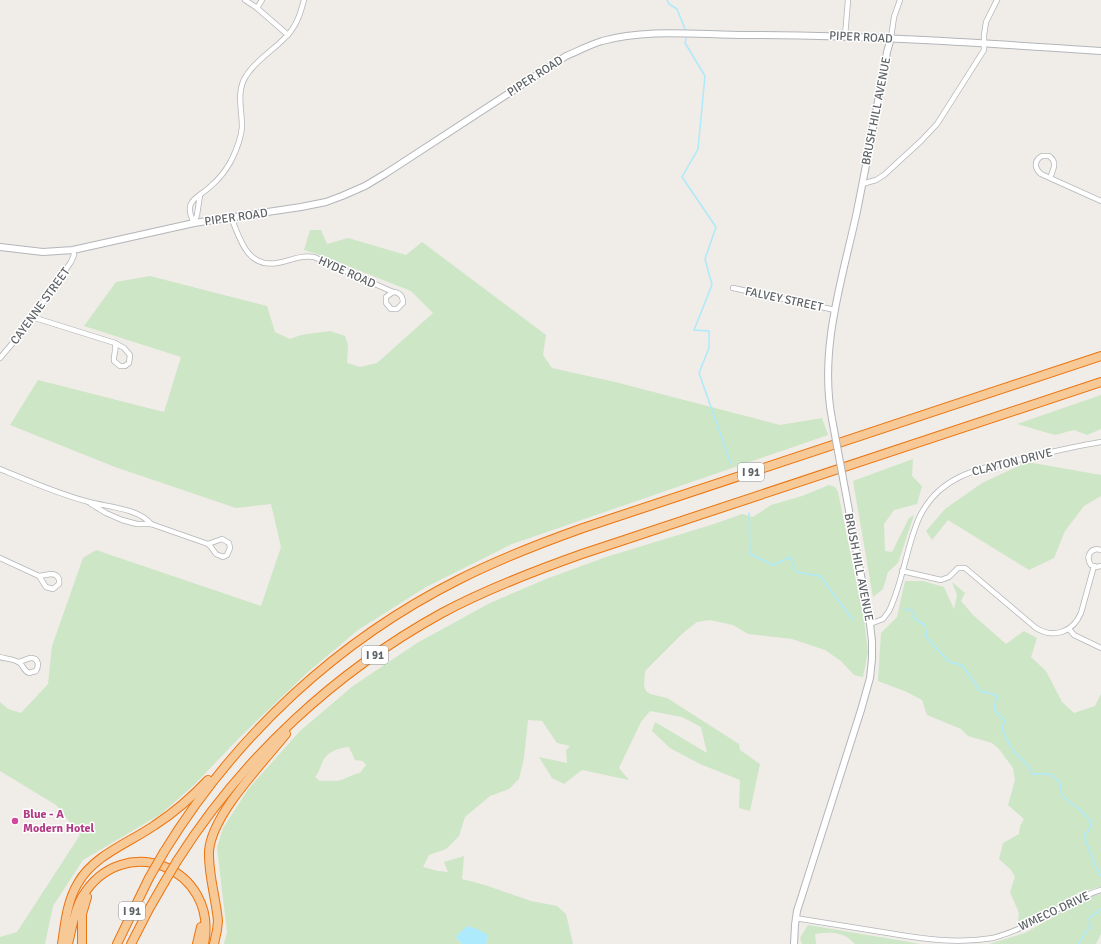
<svg xmlns="http://www.w3.org/2000/svg" width="1101" height="944" font-family="Signika,sans-serif">
<style>
.green{fill:#cde6c6;fill-rule:evenodd}
.water{fill:#adeafb}
.lines{fill:none;stroke-linecap:round;stroke-linejoin:round}
.stream{stroke:#adeafb;stroke-width:1.5}
.street-casing{stroke:#b3b6b9;stroke-width:6}
.secondary-casing{stroke:#b2b6b9;stroke-width:8}
.highway-casing{stroke:#eb730d;stroke-width:10}
.street{stroke:#fff;stroke-width:4.5}
.secondary{stroke:#fff;stroke-width:6}
.highway{stroke:#f7c997;stroke-width:8}
.secondary-bridge-casing{stroke:#b2b6b9;stroke-width:8;stroke-linecap:butt}
.highway-bridge-casing{stroke:#eb730d;stroke-width:10;stroke-linecap:butt}
.secondary-bridge{stroke:#fff;stroke-width:6}
.highway-bridge{stroke:#f7c997;stroke-width:8}
.hotel-dot{fill:#d1479c;stroke:#fff;stroke-width:1.5}
.labels{text-anchor:middle;stroke-width:3;stroke-linejoin:round;paint-order:stroke}
.shield{fill:#fff;stroke:#8f9295;stroke-width:1}
.shield-label{font-size:11px;font-weight:bold;fill:#5f6467}
.street-label{font-size:12px;fill:#5f6467;stroke:#fff}
.hotel-label{font-size:12px;font-weight:bold;fill:#b23c85;stroke:#fff;text-anchor:start}
</style>
<rect width="100%" height="100%" fill="#f0ece8"/>
<g class="green">
<path d="M310,230H321L327,244L348,238L406,255L422,242L546,335L543,355L552,368L615,382L780,425L822,418L828,435L512,544L426,587L358,630L307,673L241,736L194,785L161,814L83,860L53,906L45,944H0V937L17,932L80,835L56,805L0,771V702L8,709L21,713L48,684L52,646L83,558L96,550L261,606L281,547L271,504L236,508L115,467L10,425L38,380L164,412L181,357L84,326L116,282L150,276L267,306L275,332L290,339L301,335L330,331L345,336L348,345L347,363L360,367L377,363L433,313L411,291L317,254L304,250Z"/>
<path d="M1101,395V429L1087,435L1074,430L1055,435L1017,424Z"/>
<path d="M913,459L912,476L922,486L917,504L894,510L884,524L885,551L892,552L909,518L914,515L898,563L888,572L883,589L873,597L853,481Z"/>
<path d="M1027,462L1101,475V496L1084,506L1065,531L1054,558L1029,570L948,520L932,540L926,531L945,509L982,483Z"/>
<path d="M829,485L835,487L838,492L864,620L868,652L863,677L854,675L841,661L825,650L792,639L748,634L733,625L710,620L697,622L683,633L645,671L644,686L646,691L650,694L667,698L739,744L740,750L760,764L750,811L739,808L740,780L700,764L670,748L652,731L655,722L707,753L701,727L682,717L650,711L641,722L619,768L629,780L582,770L564,784L552,778L539,757L567,763L566,750L570,746L557,743L542,721L528,720L524,758L519,779L509,789L490,796L465,817L459,836L446,849L429,855L423,867L438,871L448,872L444,862L464,856L462,879L485,885L531,901L557,906L566,914L573,944H486L488,935L456,938L462,944H224L227,932L217,848L223,828L249,788L300,731L353,686L417,643L490,603L546,579L606,557L714,524L742,514L753,517L771,505L802,496ZM349,747L355,760L363,761L366,765L360,773C353,774 347,778 341,780C335,782 327,780 320,781L315,777C319,772 320,768 322,763C326,752 338,748 349,747Z"/>
<path d="M905,581H923L944,587L954,609L957,595L952,582L965,593L961,601L973,615L1006,644L1024,631L1037,638L1031,657L1046,671L1062,702L1074,713L1095,706L1101,694V887L1080,892L1038,916L1018,922L1019,913L1010,892L1015,877L1011,870L999,859L1003,843L1019,834L1020,826L1024,819L1008,805L1015,780L1013,768L999,749L992,743L968,736L961,729L927,715L922,700L907,692L878,681L881,633L897,617Z"/>
<path d="M1101,894V934L1096,944H989L1025,933L1088,897Z"/>
<path d="M808,925L921,944H855C843,931 830,932 815,934L816,944H802L800,938Z"/>
</g>
<path class="water" d="M467,926L477,929L488,935L486,944H462L456,938L458,934Z"/>
<g class="lines">
<g class="stream">
<path d="M667,0L669,4L677,9L685,29"/>
<path d="M686,38L685,43L705,76L698,149L682,177L716,227L705,259L712,285L694,330L709,331V348L699,373L731,464"/>
<path d="M749,513L750,554L773,565L790,557L796,572L820,576L853,620"/>
<path d="M905,609L913,611L915,619L925,625L927,638L949,662L962,665L980,691L997,695L994,709L1005,721L1002,728C1006,738 1009,746 1016,754C1023,762 1028,762 1032,774H1051L1060,783L1062,795L1068,801L1078,808L1091,821L1090,828L1084,836L1096,868L1101,876"/>
<path d="M1078,944L1090,926L1089,918L1101,909"/>
</g>
<g class="street-casing">
<g id="street">
<path d="M245,0L257,8L288,35"/>
<path d="M257,8L262,0"/>
<path d="M845,36L848,0"/>
<path d="M891,38L894,17L900,0"/>
<path d="M1050,178C1053,170 1058,162 1049,156H1042C1034,160 1034,168 1041,174L1101,201"/>
<path d="M862,184L876,180L884,175L921,141L937,124L984,50V35L986,22L997,0"/>
<path d="M231,217C240,239 247,268 277,263C292,261 297,255 314,257L393,292C399,292 403,296 403,303L397,309H391L386,303V297L393,292"/>
<path d="M194,223C182,199 198,199 212,185C219,179 226,170 231,161C236,151 241,139 242,127C242,110 236,91 246,76C257,58 278,48 291,31C298,22 301,11 304,0"/>
<path d="M194,223L197,215L200,195"/>
<path d="M733,288L835,310"/>
<path d="M32,317L115,343"/>
<path d="M115,343L124,348L130,355L129,363L125,366H120L114,361C113,355 117,350 115,343Z"/>
<path d="M0,358L22,332L71,262L74,255L73,250"/>
<path d="M0,469C29,481 58,494 89,502C107,507 138,508 151,524"/>
<path d="M91,504L106,513L122,520L137,524H151L208,544"/>
<path d="M222,539L229,543L230,548L227,555L223,557L216,554L211,547L208,544Z"/>
<path d="M1101,550C1091,547 1085,556 1091,565L1096,567L1101,566"/>
<path d="M0,558L39,576"/>
<path d="M902,571L941,580L949,577L958,568H965L1036,628C1054,639 1073,632 1081,613L1094,566"/>
<path d="M51,574C57,574 60,578 59,584L53,589L46,587L39,576Z"/>
<path d="M870,624L883,619L889,611C903,582 906,548 919,518C940,473 983,468 1026,458C1051,452 1076,446 1101,442"/>
<path d="M1069,629L1074,635L1101,648"/>
<path d="M0,657C6,659 15,659 20,663C24,667 24,671 29,673L36,671C39,666 39,658 31,658C27,658 23,662 18,662"/>
<path d="M795,918C826,923 857,928 888,933C923,939 957,944 993,938C1031,928 1063,902 1101,890"/>
</g>
</g>
<g class="secondary-casing">
<g id="secondary">
<path d="M0,247L43,252L73,250L194,223L301,207L326,202L342,196L365,186L385,174L566,56C578,51 589,45 602,41C648,28 699,35 747,35C865,35 983,43 1101,51"/>
<path d="M832,419C819,351 841,283 856,216C867,162 877,107 887,52L891,38"/>
<path d="M794,944L795,925L797,911L861,710L870,678L872,659V641L870,624L845,489"/>
</g>
</g>
<g class="highway-casing">
<g id="highway">
<path d="M164,852C235,736 338,640 460,579C499,559 541,543 583,528L1101,356"/>
<path d="M177,861C243,757 335,672 442,613C487,589 534,571 582,554L1101,382"/>
<path d="M62,944C65,924 67,901 78,883C94,855 129,843 155,825C175,812 192,797 208,780"/>
<path d="M68,944C72,928 74,911 82,897C123,829 219,868 204,944"/>
<path d="M82,944V914L87,897"/>
<path d="M117,944L149,878"/>
<path d="M131,944L149,909L164,883"/>
<path d="M197,944L201,927"/>
<path d="M214,944L217,930L218,921C216,898 208,874 209,851C212,814 263,763 286,734"/>
</g>
</g>
<use href="#street" class="street"/>
<use href="#secondary" class="secondary"/>
<use href="#highway" class="highway"/>
<g class="secondary-bridge-casing">
<path id="secondary-bridge" d="M832,419L845,489"/>
</g>
<g class="highway-bridge-casing">
<g id="highway-bridge">
<path d="M149,878L164,852"/>
<path d="M164,883L177,861"/>
</g>
</g>
<use href="#secondary-bridge" class="secondary-bridge"/>
<use href="#highway-bridge" class="highway-bridge"/>
</g>
<circle class="hotel-dot" cx="15" cy="821" r="4"/>
<g class="labels">
<g class="shield">
<rect x="738" y="463" width="26" height="18" rx="3"/>
<rect x="362" y="646" width="26" height="18" rx="3"/>
<rect x="119" y="902" width="26" height="18" rx="3"/>
</g>
<g class="shield-label">
<text x="751" y="476">I 91</text>
<text x="375" y="659">I 91</text>
<text x="132" y="915">I 91</text>
</g>
<g class="street-label">
<text transform="translate(861 37) rotate(3)" y="4">PIPER ROAD</text>
<text transform="translate(535 76) rotate(-33)" y="4">PIPER ROAD</text>
<text transform="translate(876 111) rotate(-79)" y="4">BRUSH HILL AVENUE</text>
<text transform="translate(236 217) rotate(-8)" y="4">PIPER ROAD</text>
<text transform="translate(347 272) rotate(24)" y="4">HYDE ROAD</text>
<text transform="translate(784 299) rotate(12)" y="4">FALVEY STREET</text>
<text transform="translate(40 306) rotate(-54)" y="4">CAYENNE STREET</text>
<text transform="translate(1012 462) rotate(-14)" y="4">CLAYTON DRIVE</text>
<text transform="translate(859 567) rotate(79)" y="4">BRUSH HILL AVENUE</text>
<text transform="translate(1054 911) rotate(-25)" y="4">WMECO DRIVE</text>
</g>
<g class="hotel-label">
<text x="23" y="818">Blue - A<tspan x="23" dy="14">Modern Hotel</tspan></text>
</g>
</g>
</svg>
